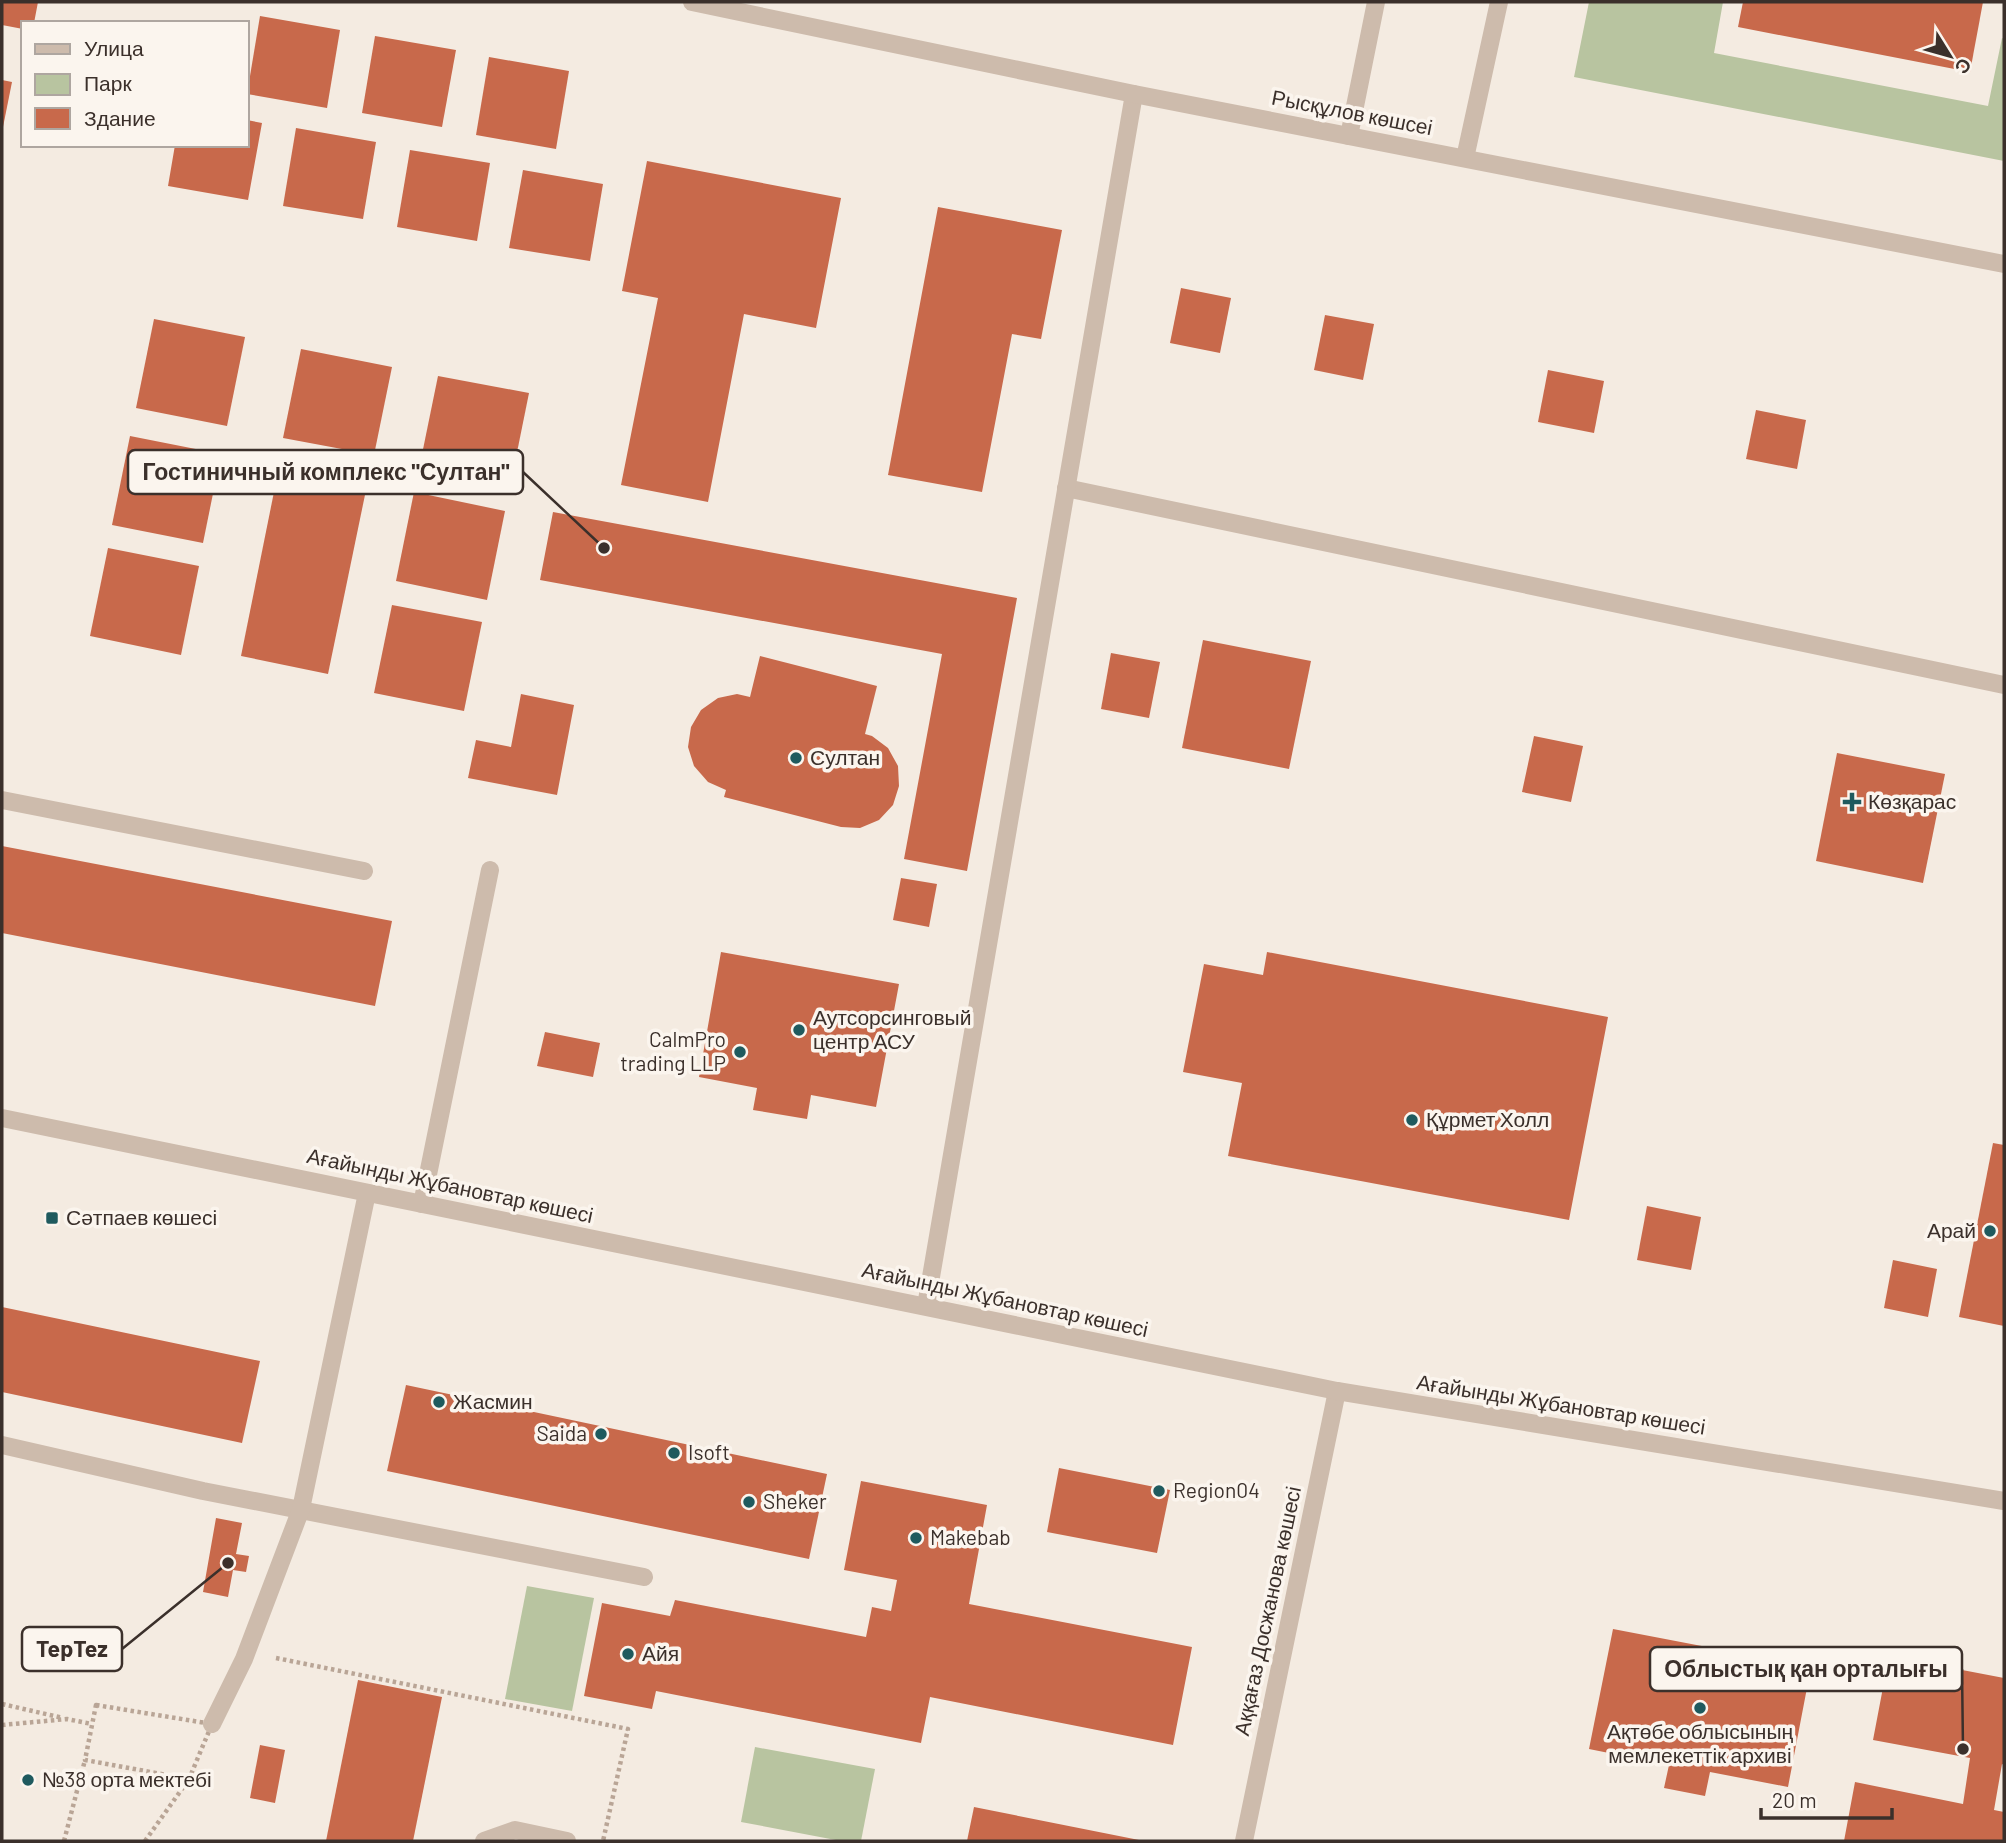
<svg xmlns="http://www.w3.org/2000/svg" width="2006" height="1843" font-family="Barlow,sans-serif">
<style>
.green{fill:#b8c4a0}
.building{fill:#c8694b}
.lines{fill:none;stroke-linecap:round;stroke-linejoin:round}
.path{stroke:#b9a596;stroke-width:4.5;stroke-dasharray:3.5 3.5;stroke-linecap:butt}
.service{stroke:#cdbbac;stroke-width:18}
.minor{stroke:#cdbbac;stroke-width:18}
.tertiary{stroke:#cdbbac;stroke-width:18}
.poi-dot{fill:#1f5a5e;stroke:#fbf5ee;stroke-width:2.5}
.labels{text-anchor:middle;stroke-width:7;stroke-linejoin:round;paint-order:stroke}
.street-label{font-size:21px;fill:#3b302b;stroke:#fbf5ee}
.poi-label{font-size:21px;fill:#3b302b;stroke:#fbf5ee;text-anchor:start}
.leader{fill:none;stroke:#3b302b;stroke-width:2.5}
.callout-dot{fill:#3b302b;stroke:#fbf5ee;stroke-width:2.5}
.callout{fill:#fbf5ee;stroke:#3b302b;stroke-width:2.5}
.callout-label{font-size:23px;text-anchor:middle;font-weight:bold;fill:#3b302b}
</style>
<rect width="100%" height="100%" fill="#f4ebe1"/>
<g class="green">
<path d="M1589,2H1723L1714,53L1988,106L2002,38L2004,39V161L1574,77Z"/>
<path d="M527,1586L594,1598L572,1711L505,1699Z"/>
<path d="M755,1747L875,1769L861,1841H841L741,1822Z"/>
</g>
<g class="building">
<path d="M2,2H38L34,23H23V29L2,25Z"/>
<path d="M1743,2H1983L1970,72L1738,27Z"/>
<path d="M260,16L340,30L327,108L247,94Z"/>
<path d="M375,36L456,50L442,127L362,113Z"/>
<path d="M489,57L569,71L556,149L476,135Z"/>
<path d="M2,80L12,82L3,127H2Z"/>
<path d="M247,120L262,123L248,200L168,186L175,145H247Z"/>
<path d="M296,128L376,142L363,219L283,206Z"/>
<path d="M410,150L490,163L477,241L397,227Z"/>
<path d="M647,161L841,198L816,328L744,314L708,502L621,485L658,298L622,291Z"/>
<path d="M523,170L603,184L590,261L509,248Z"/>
<path d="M938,207L1062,230L1041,339L1012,334L982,492L888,475Z"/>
<path d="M1181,288L1231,298L1220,353L1170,343Z"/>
<path d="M1325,315L1374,324L1363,380L1314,370Z"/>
<path d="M154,319L245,337L227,426L136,408Z"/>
<path d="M301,349L392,367L374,455L283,438Z"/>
<path d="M1548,370L1604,381L1594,433L1538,422Z"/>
<path d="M438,376L529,393L511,482L420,464Z"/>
<path d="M1756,410L1806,420L1797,469L1746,459Z"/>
<path d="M130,436L221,454L203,543L112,525Z"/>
<path d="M278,472L366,490L328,674L241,656Z"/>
<path d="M414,492L505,511L487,600L396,581Z"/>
<path d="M553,512L1017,598L967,871L904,859L942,654L540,580Z"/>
<path d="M108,548L199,566L181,655L90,636Z"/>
<path d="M392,605L482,622L464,711L374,693Z"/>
<path d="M1203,640L1311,661L1289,769L1182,748Z"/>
<path d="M1111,653L1160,662L1149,718L1101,709Z"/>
<path d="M760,656L877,686L865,734L872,736L888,748L898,766L899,786L893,805L879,820L860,828L841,827L724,797L726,790L708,782L694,766L688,747L691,727L701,710L718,698L737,694L750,697Z"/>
<path d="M521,694L574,705L557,795L468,778L476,740L511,747Z"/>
<path d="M1534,736L1583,746L1571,802L1522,792Z"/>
<path d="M1837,753L1945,774L1923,883L1816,861Z"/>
<path d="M2,846L392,921L375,1006L2,933Z"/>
<path d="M901,878L937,884L929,927L893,920Z"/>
<path d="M721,952L899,984L876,1107L811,1095L807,1119L753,1110L757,1088L699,1077Z"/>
<path d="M1267,952L1608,1017L1569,1220L1228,1156L1242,1083L1183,1072L1204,964L1263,975Z"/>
<path d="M545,1032L600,1043L593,1077L537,1066Z"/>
<path d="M1993,1143L2004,1145V1326L1959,1317Z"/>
<path d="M1647,1206L1701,1217L1691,1270L1637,1260Z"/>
<path d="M1893,1260L1937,1269L1928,1317L1884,1308Z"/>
<path d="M2,1307L260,1361L242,1443L2,1392Z"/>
<path d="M406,1385L827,1474L809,1559L387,1471Z"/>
<path d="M1059,1468L1170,1490L1157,1553L1047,1532Z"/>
<path d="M861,1481L987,1505L969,1604L1192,1647L1173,1745L930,1697L921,1743L656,1691L652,1709L584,1696L602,1603L670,1616L675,1600L866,1637L872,1607L891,1611L897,1580L844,1570Z"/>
<path d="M216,1518L242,1523L236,1554L249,1556L246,1572L233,1570L228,1597L203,1592Z"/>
<path d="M1613,1629L1811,1667L1788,1787L1710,1772L1705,1796L1664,1788L1669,1765L1589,1749Z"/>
<path d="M1889,1656L2004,1678V1765L2002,1764L1994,1810L2004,1812V1841H1844L1855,1782L1963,1804L1970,1758L1873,1740Z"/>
<path d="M358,1680L442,1697L413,1841H326Z"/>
<path d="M260,1745L285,1750L275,1803L250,1798Z"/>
<path d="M974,1807L1139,1840V1841H967Z"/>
</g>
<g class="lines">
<g class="path">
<path d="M276,1658L628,1729L603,1841"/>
<path d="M2,1704L63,1718"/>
<path d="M96,1705L212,1724L189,1779L85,1760Z"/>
<path d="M2,1725L67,1719L92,1724"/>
<path d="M64,1841L85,1760"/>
<path d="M145,1841L189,1779"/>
</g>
<g class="service">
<path d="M1349,136L1376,2"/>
<path d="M1465,158L1499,2"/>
<path d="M1066,488L2004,685"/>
<path d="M2,800L364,871"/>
<path d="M422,1204L490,870"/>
<path d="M2,1445L203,1491L644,1577"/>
<path d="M212,1724L244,1659L301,1509L367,1193"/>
<path d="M484,1841L515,1830L567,1841"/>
</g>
<g class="minor">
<path d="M926,1306L1134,94"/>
<path d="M1244,1841L1337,1391"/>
</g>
<g class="tertiary">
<path d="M692,2L1134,94L2004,264"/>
<path d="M2,1118L1337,1391L2004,1501"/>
</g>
</g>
<g class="poi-dot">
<circle cx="796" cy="758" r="7"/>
<path d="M1848.5 791.5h7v7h7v7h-7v7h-7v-7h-7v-7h7z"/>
<circle cx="799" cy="1030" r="7"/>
<circle cx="740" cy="1052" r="7"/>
<circle cx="1412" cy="1120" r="7"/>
<rect x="45" y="1211" width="14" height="14" rx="3.5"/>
<circle cx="1990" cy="1231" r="7"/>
<circle cx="439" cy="1402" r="7"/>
<circle cx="601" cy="1434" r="7"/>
<circle cx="674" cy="1453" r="7"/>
<circle cx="1159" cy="1491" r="7"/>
<circle cx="749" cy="1502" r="7"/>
<circle cx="916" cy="1538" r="7"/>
<circle cx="628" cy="1654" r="7"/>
<circle cx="1700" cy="1708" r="7"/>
<circle cx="28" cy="1780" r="7"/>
</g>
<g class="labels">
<g class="street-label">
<text transform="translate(1352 113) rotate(11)" y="7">Рысқұлов көшсеі</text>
<text transform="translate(450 1186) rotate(12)" y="7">Ағайынды Жұбановтар көшесі</text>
<text transform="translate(1005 1300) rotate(12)" y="7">Ағайынды Жұбановтар көшесі</text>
<text transform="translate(1561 1405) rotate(9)" y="7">Ағайынды Жұбановтар көшесі</text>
<text transform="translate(1268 1611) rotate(-78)" y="7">Аққағаз Досжанова көшесі</text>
</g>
<g class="poi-label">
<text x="810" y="765">Султан</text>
<text x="1868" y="809">Көзқарас</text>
<text x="813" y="1025">Аутсорсинговый<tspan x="813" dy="24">центр АСУ</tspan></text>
<text x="726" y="1047" text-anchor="end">CalmPro<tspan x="726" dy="24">trading LLP</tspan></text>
<text x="1426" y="1127">Құрмет Холл</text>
<text x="66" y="1225">Сәтпаев көшесі</text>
<text x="1976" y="1238" text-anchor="end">Арай</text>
<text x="453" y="1409">Жасмин</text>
<text x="587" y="1441" text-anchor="end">Saida</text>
<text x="688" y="1460">Isoft</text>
<text x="1173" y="1498">Region04</text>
<text x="763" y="1509">Sheker</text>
<text x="930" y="1545">Makebab</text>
<text x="642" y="1661">Айя</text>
<text x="1700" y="1739" text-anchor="middle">Ақтөбе облысының<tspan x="1700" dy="24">мемлекеттік архиві</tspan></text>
<text x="42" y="1787">№38 орта мектебі</text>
</g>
</g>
<path class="leader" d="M604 548L523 472M228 1563L122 1649M1963 1749L1962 1669"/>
<g class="callout-dot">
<circle cx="604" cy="548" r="7"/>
<circle cx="228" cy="1563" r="7"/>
<circle cx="1963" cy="1749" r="7"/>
</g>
<g class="callout">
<rect x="128" y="450" width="395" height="44" rx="7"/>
<rect x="22" y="1627" width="100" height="44" rx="7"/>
<rect x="1650" y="1647" width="312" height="44" rx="7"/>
</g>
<g class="callout-label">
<text x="326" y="480">Гостиничный комплекс "Султан"</text>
<text x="72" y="1657">TepTez</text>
<text x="1806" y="1677">Облыстық қан орталығы</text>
</g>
<rect width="2006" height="1843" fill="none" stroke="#3b302b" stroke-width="7"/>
<rect x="21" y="21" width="228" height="126" fill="#fbf5ee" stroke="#aea6a0" stroke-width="2"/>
<rect x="35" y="44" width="35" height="10" fill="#cdbbac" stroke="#aea6a0" stroke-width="2"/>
<text x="84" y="56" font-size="21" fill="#3b302b">Улица</text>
<rect x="35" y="74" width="35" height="21" fill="#b8c4a0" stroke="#aea6a0" stroke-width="2"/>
<text x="84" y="91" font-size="21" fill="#3b302b">Парк</text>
<rect x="35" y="108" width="35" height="21" fill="#c8694b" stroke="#aea6a0" stroke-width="2"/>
<text x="84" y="126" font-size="21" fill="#3b302b">Здание</text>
<g transform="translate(1950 56) rotate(127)" stroke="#fbf5ee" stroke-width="5" paint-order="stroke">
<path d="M0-5L12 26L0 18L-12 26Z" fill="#3b302b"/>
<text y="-10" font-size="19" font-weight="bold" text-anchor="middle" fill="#3b302b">С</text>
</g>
<path d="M1761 1808v10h131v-10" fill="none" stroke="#3b302b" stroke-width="3.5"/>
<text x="1772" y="1808" font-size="21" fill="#3b302b" stroke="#fbf5ee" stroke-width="5" paint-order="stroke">20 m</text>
</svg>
